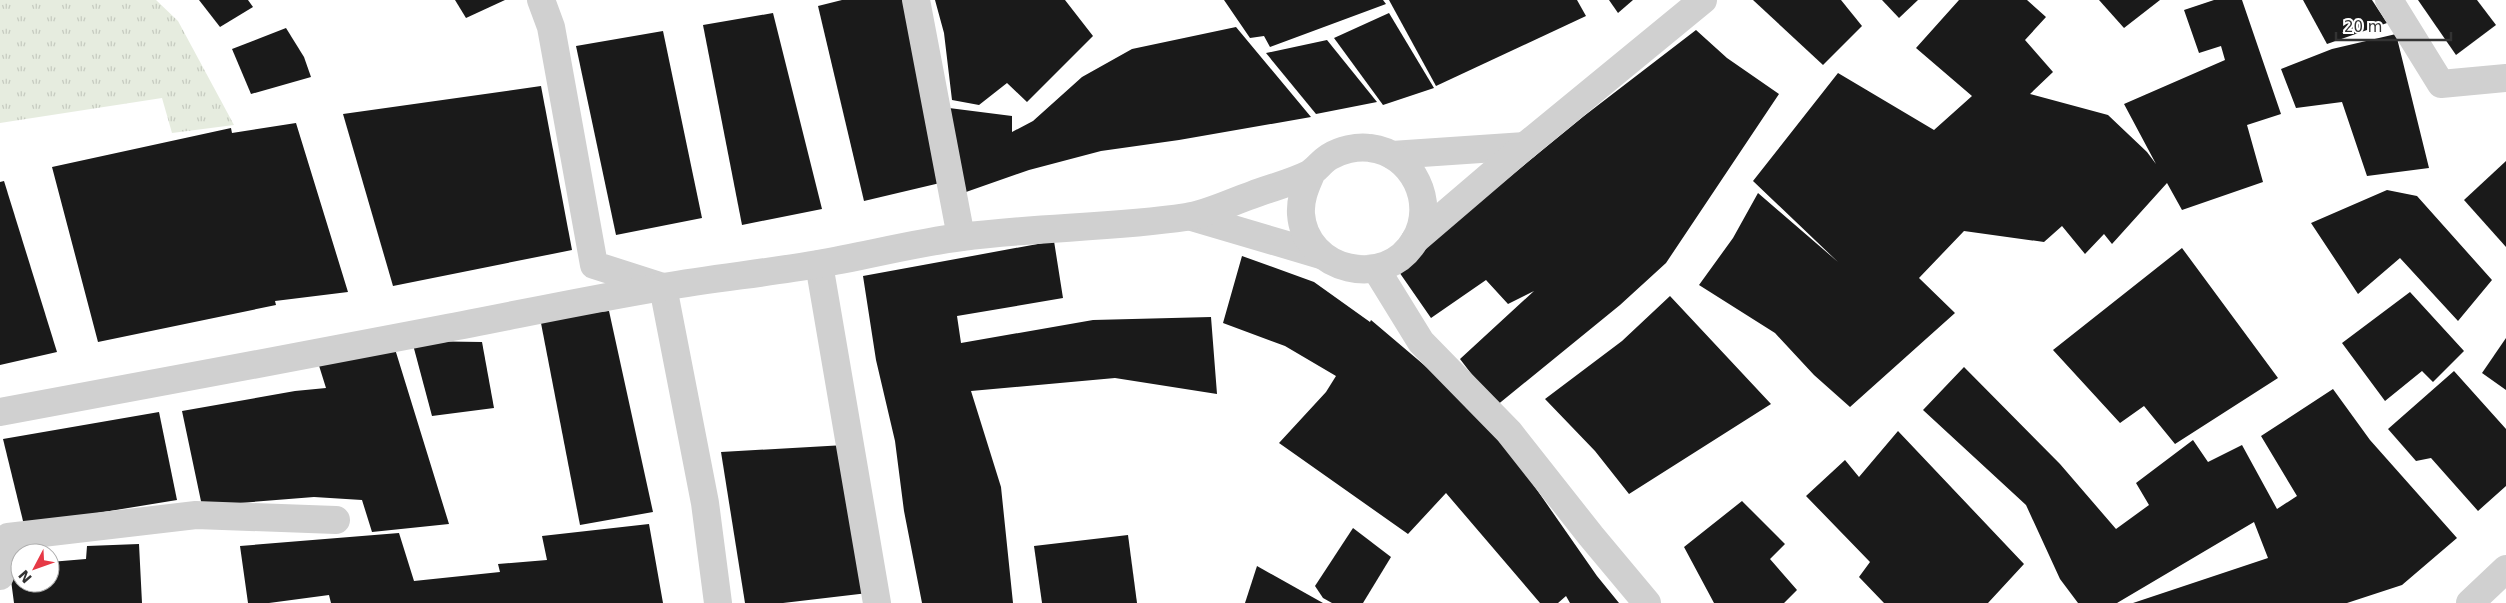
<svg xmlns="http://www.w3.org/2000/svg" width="2506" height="603" font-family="'DejaVu Sans',sans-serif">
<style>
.grass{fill:url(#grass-tufts)}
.building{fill:#1a1a1a}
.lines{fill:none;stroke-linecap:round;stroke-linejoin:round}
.minor{stroke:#d0d0d0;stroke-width:28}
</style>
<defs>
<pattern id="grass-tufts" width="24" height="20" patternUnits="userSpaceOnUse" patternTransform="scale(1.25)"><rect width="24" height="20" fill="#e6ecdf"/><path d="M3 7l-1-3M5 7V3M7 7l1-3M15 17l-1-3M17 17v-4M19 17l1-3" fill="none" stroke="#c6cbc0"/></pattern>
</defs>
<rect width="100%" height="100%" fill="#fff"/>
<path class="grass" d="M0,0H156L178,21L234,125L172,133L162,98L0,123Z"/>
<g class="building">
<path d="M199,0H248L253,7L220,27Z"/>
<path d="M455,0H505L466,18Z"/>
<path d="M842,0H904L940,183L864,201L818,6Z"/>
<path d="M935,0H1065L1093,36L1027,102L1007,83L979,105L952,100L944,33Z"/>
<path d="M1224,0H1383L1386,4L1270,47L1264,36L1250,38Z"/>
<path d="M1389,0H1577L1586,16L1436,86Z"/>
<path d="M1609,0H1633L1618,13Z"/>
<path d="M1753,0H1841L1862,26L1823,65Z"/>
<path d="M1882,0H1918L1899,18Z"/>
<path d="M1959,0H2027L2046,17L2025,40L2053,72L2030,94L2108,115L2147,152L2156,164L2124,104L2225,60L2221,46L2199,53L2184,10L2214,0H2242L2281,114L2247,125L2263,182L2182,210L2167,183L2112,244L2104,234L2085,254L2062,226L2044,242L1964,231L1919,278L1955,313L1850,407L1814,375L1775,333L1699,285L1733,238L1758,193L1838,262L1753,181L1838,73L1934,130L1972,96L1916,48Z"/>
<path d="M2099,0H2160L2124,28Z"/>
<path d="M2303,0H2372L2387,23L2327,44Z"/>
<path d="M2418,0H2477L2496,25L2456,55Z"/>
<path d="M773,13L822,209L742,225L703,25Z"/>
<path d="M1389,13L1434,88L1383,105L1334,38Z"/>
<path d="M1236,27L1311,117L1179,140L1101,151L1029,170L966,192L949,108L1012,116V132L1033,121L1082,77L1132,49Z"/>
<path d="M286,28L304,57L311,77L251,94L232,49Z"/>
<path d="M1696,30L1727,58L1779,94L1666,263L1620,305L1496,406L1460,359L1534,291L1508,304L1486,280L1431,318L1397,269L1584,116Z"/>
<path d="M663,31L702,218L616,235L576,46Z"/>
<path d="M2396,34L2429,168L2367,176L2342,102L2296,108L2281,69L2332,49Z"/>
<path d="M1327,40L1377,102L1316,114L1266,53Z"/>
<path d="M541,86L572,250L393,286L343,114Z"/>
<path d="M296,123L348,292L275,301L276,305L98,342L52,167L231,128L232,133Z"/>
<path d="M2506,161V247L2464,200Z"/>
<path d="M4,181L57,352L0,365V182Z"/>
<path d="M2387,190L2417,196L2492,280L2458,321L2400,258L2358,294L2311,223Z"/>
<path d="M1054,241L1063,298L957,316L961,343L1093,320L1211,317L1217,394L1115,378L971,391L1001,487L1013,603H922L904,511L895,441L876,360L863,276Z"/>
<path d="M2182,248L2278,378L2175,444L2144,406L2120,423L2053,350Z"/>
<path d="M1242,256L1314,282L1370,322L1371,320L1430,370L1498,434L1597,576L1619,603H1570L1566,596L1558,603H1540L1446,493L1408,534L1279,443L1326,392L1336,376L1285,346L1223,323Z"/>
<path d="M2410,292L2464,351L2433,382L2422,371L2385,401L2342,343Z"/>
<path d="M1670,296L1771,404L1629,494L1595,451L1545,399L1622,341Z"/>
<path d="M609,311L653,512L580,525L540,318Z"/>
<path d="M2506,338V390L2482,373Z"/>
<path d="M412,341L482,342L494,408L432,416Z"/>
<path d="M395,349L449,524L372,532L362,500L314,497L202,506L182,411L295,391L326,388L316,356Z"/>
<path d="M1964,367L2060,464L2116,529L2149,505L2136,483L2193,440L2208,462L2242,445L2277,509L2297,496L2261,436L2333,389L2370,440L2457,538L2402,585L2347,603H2133L2268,558L2254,522L2117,603H2078L2060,579L2026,505L1923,410Z"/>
<path d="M2454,371L2506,429V486L2478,511L2431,458L2416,461L2388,429Z"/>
<path d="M159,412L177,500L24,525L3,439Z"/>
<path d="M1898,431L2024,564L1988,603H1884L1859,577L1870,562L1806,496L1845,460L1859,477Z"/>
<path d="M845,445L868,593L783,603H745L721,452Z"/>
<path d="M1742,501L1785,544L1770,559L1797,590L1784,603H1714L1684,547Z"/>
<path d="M649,524L663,603H331L329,595L269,603H248L240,546L399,533L414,581L500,572L498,564L547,560L542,536Z"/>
<path d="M1353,528L1391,557L1363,603H1332L1323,598L1315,586Z"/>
<path d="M1128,535L1137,603H1042L1034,546Z"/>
<path d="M139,544L142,603H14L9,565L20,564V583H50V562L86,559L87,546Z"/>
<path d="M1257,566L1323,603H1245Z"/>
</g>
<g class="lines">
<g class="minor">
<path d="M541,0L551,27L594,265L663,287L705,503L718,603"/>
<path d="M916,0L961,237"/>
<path d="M2389,0L2441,84L2506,78"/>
<path d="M1392,155L1525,146"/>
<path d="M1192,217L1321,255"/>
<path d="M1415,240L1525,146L1703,0"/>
<path d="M819,264L877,603"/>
<path d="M1376,269L1421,342L1509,432L1591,536L1647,603"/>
<path d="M0,412C147,385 295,357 442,329C516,315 590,299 663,287C715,278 766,273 818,264C866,256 914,243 962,237C1037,227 1112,228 1186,217C1208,214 1231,202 1252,195C1270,188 1291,183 1309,174C1316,170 1321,162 1329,157C1340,150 1357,146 1370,148C1413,153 1437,203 1415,240C1386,291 1305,271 1301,214C1300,198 1306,186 1312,172"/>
<path d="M0,576L8,537L196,515L336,520"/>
<path d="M2470,603L2506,569"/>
</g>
</g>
<g transform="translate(35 568) rotate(229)"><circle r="24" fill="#ffffff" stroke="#adadad"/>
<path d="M0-4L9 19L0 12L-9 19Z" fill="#e63946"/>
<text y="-8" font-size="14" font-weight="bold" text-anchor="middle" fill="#333333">N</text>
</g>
<path d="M2336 32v8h115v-8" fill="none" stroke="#333333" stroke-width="2.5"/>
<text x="2344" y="32" font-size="15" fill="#333333" stroke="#ffffff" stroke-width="4" paint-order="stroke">20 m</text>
</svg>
